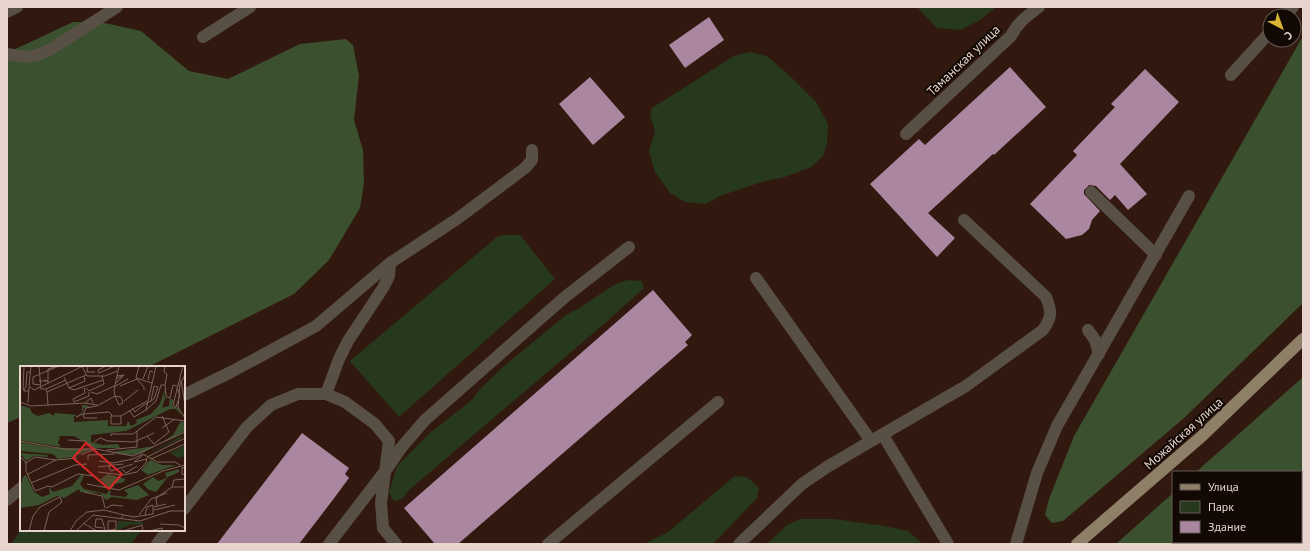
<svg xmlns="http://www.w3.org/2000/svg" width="1310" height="551" font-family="'PT Sans',sans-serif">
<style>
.green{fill:#27391c}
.forest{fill:#3b502f}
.building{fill:#ab86a1}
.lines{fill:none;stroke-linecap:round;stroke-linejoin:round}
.minor{stroke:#585045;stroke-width:12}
.major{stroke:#8e7f68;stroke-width:12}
.labels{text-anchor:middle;stroke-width:4;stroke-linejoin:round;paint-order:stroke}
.street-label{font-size:13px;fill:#e6d4cd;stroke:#120804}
.inset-road{fill:none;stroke:#7a645b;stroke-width:1}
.view{fill:#d62828;fill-opacity:0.15;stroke:#d62828;stroke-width:2}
.inset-edge{fill:none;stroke:#e6d4cd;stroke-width:2}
</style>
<rect width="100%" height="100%" fill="#32190f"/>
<g class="green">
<path d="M917,7H996L980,20L960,30L937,28Z"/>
<path d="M750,52L767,56L792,78L816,102L828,124L827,144L823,156L811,167L785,177L765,181L720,196L705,204L685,202L670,193L655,172L649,151L655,131L650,115L652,108L734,56Z"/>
<path d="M504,235H520L555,279L399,417L350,361L497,237Z"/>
<path d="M628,280L642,281L644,288L605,323L409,490L402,499L396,501L392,499L389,492L397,466L430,433L473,399L479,390L504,366L566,315L581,307L606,290L618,283Z"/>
<path d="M735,476L747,477L759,488L757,498L713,544H644L668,532Z"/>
<path d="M801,519H834L884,526L908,531L923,544H767L787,525Z"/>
<path d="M21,530H142L131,544H11Z"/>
</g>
<g class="forest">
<path d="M73,22H100L141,31L189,71L228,79L300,44L346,39L353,45L359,76L354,120L363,150L364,183L360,208L329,260L294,294L148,367H21V417L7,423V53Z"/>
<path d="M1303,36V303L1184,418L1063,521L1052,523L1045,515L1049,499L1074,436Z"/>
<path d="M1303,377V544H1116L1173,493V542H1301V472H1196Z"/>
</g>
<g class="building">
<path d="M709,17L724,40L685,68L669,45Z"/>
<path d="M1010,67L1046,107L994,155L993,154L928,213L955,238L937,257L870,184L919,139L925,145Z"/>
<path d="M1145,69L1179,102L1120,164L1147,194L1128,210L1115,195L1110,200L1096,186L1089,185L1084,190V194L1100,211L1092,220L1089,229L1082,235L1066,239L1030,204L1077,155L1073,151L1115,107L1111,104Z"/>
<path d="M590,77L625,117L593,145L559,104Z"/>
<path d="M653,290L692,335L685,342L688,345L458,544H435L404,508Z"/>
<path d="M302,433L349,468L345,474L349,478L332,501L299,544H217Z"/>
</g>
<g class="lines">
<g class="minor">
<path d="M7,12L17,7"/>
<path d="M1285,16L1293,7"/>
<path d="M203,37L250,7"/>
<path d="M7,54L27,57L38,55L51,49L117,7"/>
<path d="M1231,75L1270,32"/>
<path d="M906,134L1011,36C1018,22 1027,16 1039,7"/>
<path d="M1091,192L1156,255"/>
<path d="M756,278L871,441"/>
<path d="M1088,330L1095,340L1099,354"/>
<path d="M326,394L339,359L348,341L383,288L389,276L390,263"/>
<path d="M184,395L231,372L316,326L390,263L457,219L525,168L532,160V150"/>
<path d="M883,435L948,544"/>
<path d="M7,500L21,488"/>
<path d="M184,509L247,427L271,405L298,394H326L345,402L375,424L389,441L381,503L383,528L396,544"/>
<path d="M157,544L168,530"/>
<path d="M329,544L386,470L401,448L425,420L565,297L629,247"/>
<path d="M548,544L718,402"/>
<path d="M739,544L802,484L827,467L871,441L966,386L1043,330C1052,317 1052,312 1046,297L964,220"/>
<path d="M1016,544L1037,473L1057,426L1189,196"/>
</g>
<path class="major" d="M1077,544L1202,436L1303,339"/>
</g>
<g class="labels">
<g class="street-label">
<text transform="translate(963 60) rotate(-44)" y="5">Таманская улица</text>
<text transform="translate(1183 433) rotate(-42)" y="5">Можайская улица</text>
</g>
</g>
<g transform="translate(20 366)">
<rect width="165" height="165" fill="#32190f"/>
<path d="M165,67L160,73L125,89L154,74ZM165,79V90L158,92L150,87ZM98,155L121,156L126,158L109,159L97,165Z" fill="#27391c"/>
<path d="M145,22L144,30L148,33L145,32L142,42L149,40L150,32L153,34L152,40L158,42L162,50L156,43H150L106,65L71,69V76L82,79L98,78L100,82H76L54,70H40L38,77L41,81L0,74V39L10,42L12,47L18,50L29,47L34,50V47L58,49L62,46V39H66L70,41L64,42L61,48L54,50V56L88,54V60H106L108,55L111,60L117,57L116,54L131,48L140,38ZM161,55L165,57V65L120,88L104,89L92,86L136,80L153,69ZM0,76L34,82L72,83L53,91L38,93L33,88L0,85ZM0,87L27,89L28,91L14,90L6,95ZM130,94L142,99H156L128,109L121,104ZM159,103V106L148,111L136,126L129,124L123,118L133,111L138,115L147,112L145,107ZM88,108L105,113L104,116L95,118L92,122L88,121L80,113ZM6,109L14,126L22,131L30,128L29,121L33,126L52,120L61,109L64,110L60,118L64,123L86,128L91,124L90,129L106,131L108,128L104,124L118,119L129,129L117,134L92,131L86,134L80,127L60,126L59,123L44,132L37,130L19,139L0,142V122L3,111Z" fill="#3b502f"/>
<path class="inset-road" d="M4,0L3,22L4,25H9M11,0L9,20L14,24L63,0M19,0L21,23H26M62,0L67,10H85L97,5M68,0L67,6H75M86,0L78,4L79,7L95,0M119,0L116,12L132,17M136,0L126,44L136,35L141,19H145L146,30L150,32L153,19L157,20M165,9L160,18L158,41L165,52M44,11L49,22L54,24L83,14L82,10M96,13L104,9L97,10M123,13L128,0M46,14L26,23L27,26L66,9M128,14L130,5L133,6M161,14L165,39M19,15H28L24,14M28,17V3L34,1M95,18L104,9M20,19L13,18V11L39,0M145,19L147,8L144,6L145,0M100,20L117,13L124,21V24M94,21L108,13M49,22L65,15L64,10M66,22L69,25L84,18L83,14M157,22L160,29L156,41L153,39L163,0M4,24L6,20L7,6H10M27,26L28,39M71,26L77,28L94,20M95,30L101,31L103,37L99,39L95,30L94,24L99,0M104,35L118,24M0,36L11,40L65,37L77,39M54,36L53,33L65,27L64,22M54,36L69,30V26M8,37L9,21M65,37L71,32L73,37M112,42L115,46L122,40L129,36L131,35L134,33L138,21L134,20L131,35M109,44L114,51L126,44M91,50H101V58H91V50L92,49L89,46L63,48L66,42L77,40L95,30M101,50L127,35M56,51L63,48L64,52H77M142,62L155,53M91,70V68H113L136,51L165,55M127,70L134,78L149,66L142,50M48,74L65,75L76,83M0,75L44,83H76L113,90L165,66M74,76L80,72L88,75L114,76L134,67M87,84L117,81V65M61,89L75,83M123,89L114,96L127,93M0,90L6,97V105L15,125L28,120L32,121L58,108L73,110M127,91L165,72M131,93L165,78M68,94V89L95,88M79,95L93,97L113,93L123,88L137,96H155L160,99M91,96L89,102L91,105L113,98M6,97L15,91L36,94M78,101L103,98M165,101L162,102V108L165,109M102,103L106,107L117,100M78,106L103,109L117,106L126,97L127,92M8,108L36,94L57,92M165,113L154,114L152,121H165M11,117L55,99L67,98M67,118L99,124L143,105L165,99M64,126L82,130L85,142M137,140L136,132L152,121M134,141L146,138M86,142L92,139L103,140M134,144L155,139M104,149L114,151L133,148V139L127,141L125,149M119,149L131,133L147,127M63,157L77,165M140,158L159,159L165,162M83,162L75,161L76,153H82L85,164M133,164L142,162L143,165M9,165L13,150L20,141L40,131L42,136L29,146L24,165M50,165L56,155L67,146L84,144L104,149L101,152M56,165L73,149L120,155L150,145H165M85,165L96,163V155H88V164M103,165L122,159L123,165"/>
<path class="view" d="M66,77L102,108L89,123L53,92Z"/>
<rect width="165" height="165" class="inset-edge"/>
</g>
<rect width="1310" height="551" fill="none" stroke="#e6d4cd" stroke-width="16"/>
<rect x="1172" y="471" width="130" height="72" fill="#120804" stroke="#675a54"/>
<rect x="1180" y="484" width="20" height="6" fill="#8e7f68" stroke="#675a54"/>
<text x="1208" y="491" font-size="12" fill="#e6d4cd">Улица</text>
<rect x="1180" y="501" width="20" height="12" fill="#27391c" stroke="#675a54"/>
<text x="1208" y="511" font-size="12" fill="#e6d4cd">Парк</text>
<rect x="1180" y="521" width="20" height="12" fill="#ab86a1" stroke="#675a54"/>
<text x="1208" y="531" font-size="12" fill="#e6d4cd">Здание</text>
<g transform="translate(1282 28) rotate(139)"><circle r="19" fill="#120804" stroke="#675a54"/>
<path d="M0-3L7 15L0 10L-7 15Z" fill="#d9b334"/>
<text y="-6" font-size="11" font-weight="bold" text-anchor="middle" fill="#e6d4cd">С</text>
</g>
</svg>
